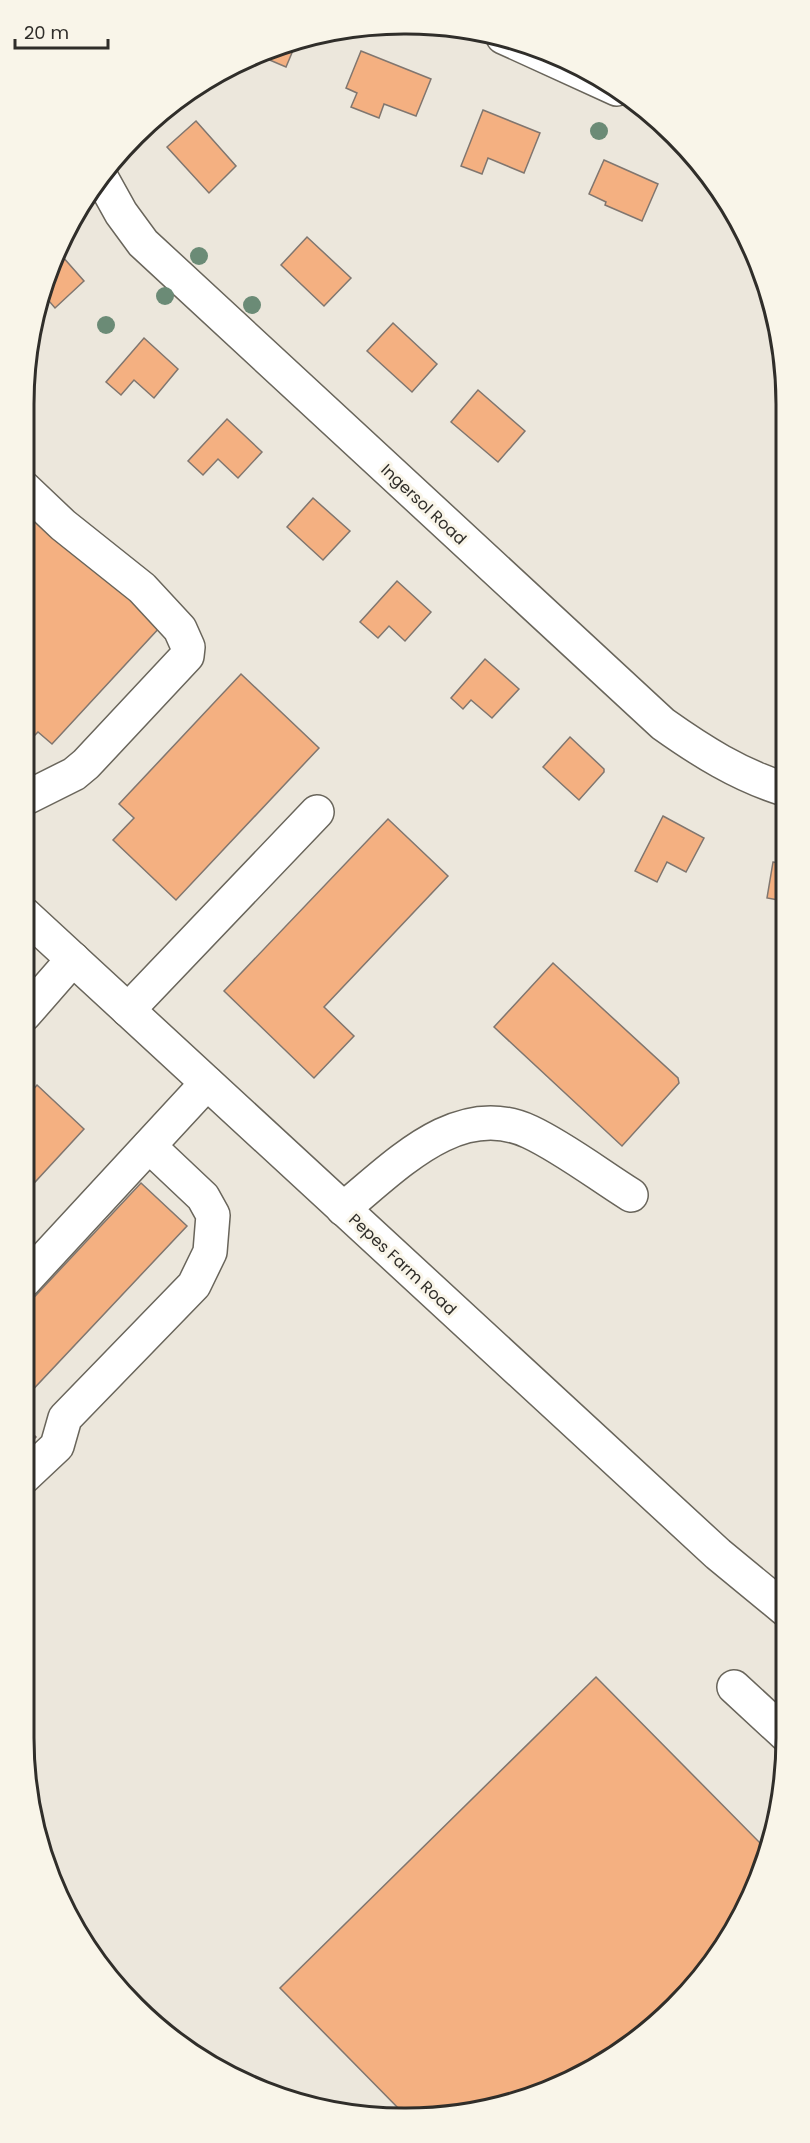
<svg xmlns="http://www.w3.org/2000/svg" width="810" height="2143" font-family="Poppins,sans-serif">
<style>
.building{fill:#f4b081;stroke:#80766f;stroke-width:1.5}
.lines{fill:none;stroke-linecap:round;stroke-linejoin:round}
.minor-casing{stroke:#69655b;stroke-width:36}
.minor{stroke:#fff;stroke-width:33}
.tree{fill:#6b8b76}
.labels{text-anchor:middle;stroke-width:6;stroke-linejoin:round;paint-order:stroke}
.street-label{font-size:16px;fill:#302e2a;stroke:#f9f5e9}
.rim{fill:none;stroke:#302e2a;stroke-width:3}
</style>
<rect width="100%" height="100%" fill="#ece7dc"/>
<g class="building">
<path d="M294,48L286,67L265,58Z"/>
<path d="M361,51L431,79L416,116L384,104L379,118L351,107L357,93L346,88Z"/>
<path d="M483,110L540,133L524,173L488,158L482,174L461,166Z"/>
<path d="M196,121L236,166L209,193L167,147Z"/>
<path d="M604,160L658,184L642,221L605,205L606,202L589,194Z"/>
<path d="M307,237L351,278L324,306L281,265Z"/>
<path d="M62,256L84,281L55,308L43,294Z"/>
<path d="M393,323L437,364L412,392L367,351Z"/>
<path d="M144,338L178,369L154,398L134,380L121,395L106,382Z"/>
<path d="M478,390L525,431L498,462L451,422Z"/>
<path d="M227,419L262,452L238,478L218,459L203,475L188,461Z"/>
<path d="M313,498L350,531L323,560L287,527Z"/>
<path d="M24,499L161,626L52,744L38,732L24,746Z"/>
<path d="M397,581L431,612L405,641L389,626L378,638L360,622Z"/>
<path d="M485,659L519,689L492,718L471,700L463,709L451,698Z"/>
<path d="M241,674L319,748L176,900L113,840L134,818L119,804Z"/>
<path d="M570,737L604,769V772L579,800L543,767Z"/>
<path d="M663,816L704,838L686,872L667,862L657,882L635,871Z"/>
<path d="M388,819L448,876L324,1007L354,1036L314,1078L224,991Z"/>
<path d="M773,862L784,864V901L767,898Z"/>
<path d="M553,963L678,1078L679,1083L622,1146L494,1027Z"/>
<path d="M37,1085L84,1129L24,1194V1100Z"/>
<path d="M141,1183L187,1226L24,1399V1308Z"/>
<path d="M24,1425L36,1437L24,1449Z"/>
<path d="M596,1677L767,1850L707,1970L616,2055L480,2112L404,2114L280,1988Z"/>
</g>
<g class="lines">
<g class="minor-casing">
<g id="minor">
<path d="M503,37L617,89"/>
<path d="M101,177L121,213L143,243L663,724C701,751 739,775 784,789"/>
<path d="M24,488L63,525L142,588L180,629L188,647L187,656L86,764L74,774L24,799"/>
<path d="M24,914L718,1554L786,1610"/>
<path d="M128,1010L317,812"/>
<path d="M24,1015L73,959"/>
<path d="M343,1209C395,1167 458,1098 530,1132C564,1148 599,1175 631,1195"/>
<path d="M24,1281L207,1083"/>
<path d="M24,1477L57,1446L65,1418L194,1285L210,1252L213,1215L203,1197L149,1146"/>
<path d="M734,1687L786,1735"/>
</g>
</g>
<use href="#minor" class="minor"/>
</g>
<g class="tree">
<circle cx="599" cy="131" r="9"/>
<circle cx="199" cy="256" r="9"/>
<circle cx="165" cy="296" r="9"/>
<circle cx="252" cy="305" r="9"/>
<circle cx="106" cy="325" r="9"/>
</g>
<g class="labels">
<g class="street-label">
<text transform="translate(424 504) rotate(43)" y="6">Ingersol Road</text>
<text transform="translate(403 1264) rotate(43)" y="6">Pepes Farm Road</text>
</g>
</g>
<path d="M0 0H810V2143H0ZM404 34H406A370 370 0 0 1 776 404V1738A370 370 0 0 1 406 2108H404A370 370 0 0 1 34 1738V404A370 370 0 0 1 404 34Z" fill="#f9f5e9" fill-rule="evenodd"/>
<path class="rim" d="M404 34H406A370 370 0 0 1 776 404V1738A370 370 0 0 1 406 2108H404A370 370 0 0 1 34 1738V404A370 370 0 0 1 404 34Z"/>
<path d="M15 39v9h93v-9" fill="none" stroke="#302e2a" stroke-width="3"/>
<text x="24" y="39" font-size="18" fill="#302e2a" stroke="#f9f5e9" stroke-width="4.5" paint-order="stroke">20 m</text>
</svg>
